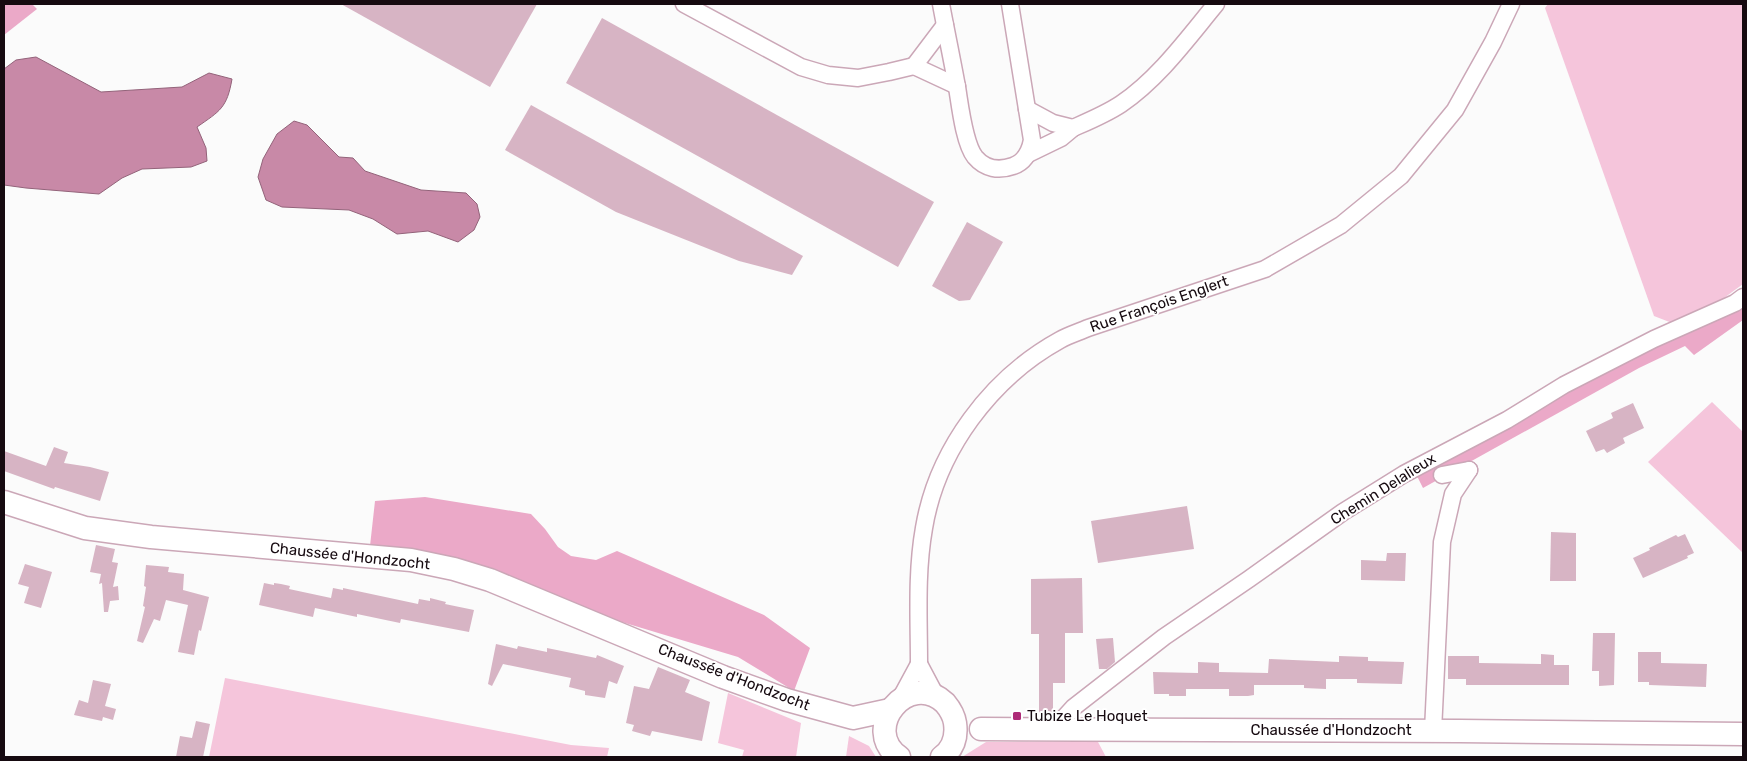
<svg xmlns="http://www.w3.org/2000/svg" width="1747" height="761" font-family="Rubik,sans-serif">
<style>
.green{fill:#f5c5db}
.forest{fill:#eba9c8}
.water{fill:#c889a7;stroke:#93637a}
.building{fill:#d7b4c4}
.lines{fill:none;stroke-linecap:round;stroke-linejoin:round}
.street-casing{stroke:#cba7b7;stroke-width:19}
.secondary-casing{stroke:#cba7b7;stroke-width:25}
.street{stroke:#fff;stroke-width:16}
.secondary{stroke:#fff;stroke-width:22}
.poi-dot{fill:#ae2c78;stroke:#fff;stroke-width:2}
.labels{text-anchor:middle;stroke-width:4;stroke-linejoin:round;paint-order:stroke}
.street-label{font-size:15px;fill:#160a10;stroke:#fff}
.poi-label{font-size:15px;fill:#160a10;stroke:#fff;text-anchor:start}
</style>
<rect width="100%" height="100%" fill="#fbfbfb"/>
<g class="green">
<path d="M1548,4H1743V284L1713,306L1672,323L1654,316L1545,8Z"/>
<path d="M1712,402L1743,432V553L1648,462Z"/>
<path d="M225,678L571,745L609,748L607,757H209Z"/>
<path d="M728,693L801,723L796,757H742L744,750L718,743Z"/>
<path d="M849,736L869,746L876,757H846Z"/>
<path d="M986,742H1098L1106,757H962Z"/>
</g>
<g class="forest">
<path d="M4,4H32L37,9L4,35Z"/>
<path d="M1743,299V320L1694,355L1685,346L1639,368L1423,488L1416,474L1586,378Z"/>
<path d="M425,497L531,514L545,529L558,547L571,556L596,560L617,551L764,615L810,648L794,691L738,657L370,546L375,501Z"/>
</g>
<g class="water">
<path d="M36,57L101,92L182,87L209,73L232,79C227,108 220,111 197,127L206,148L207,161L191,167L142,169L122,178L99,194L26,188L4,185V69L16,60Z"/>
<path d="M294,121L307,125L339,157L353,158L365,171L421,190L466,193L477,204L480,217L474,230L458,242L428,231L397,234L373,219L349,210L282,207L266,200L258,177L263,159L277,134Z"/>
</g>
<g class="building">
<path d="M341,4H537L490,87Z"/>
<path d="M602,18L934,202L898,267L566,83Z"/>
<path d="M531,105L803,256L792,275L739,261L616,212L505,150Z"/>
<path d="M967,222L1003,242L970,300L959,301L932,286Z"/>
<path d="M1633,403L1644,428L1623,438L1625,443L1607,453L1604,449L1596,452L1586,431L1613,418L1611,413Z"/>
<path d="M54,447L68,452L64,463L90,467L109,472L100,501L55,487L54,489L4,471V451L46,466Z"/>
<path d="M1187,506L1194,549L1098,563L1091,521Z"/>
<path d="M1551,532L1576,533V581H1550Z"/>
<path d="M1685,534L1694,553L1687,556L1688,558L1643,578L1633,558L1650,550L1649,548L1676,535L1678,537Z"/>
<path d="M96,545L115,549L112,562L118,563L113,587L118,586L119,600L110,601L108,612H104L102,583L99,584L101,574L90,572Z"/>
<path d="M1387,553H1406L1405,581L1361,580V560L1386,561Z"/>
<path d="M25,564L52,572L41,608L24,603L29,587L18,584Z"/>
<path d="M146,565L169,567L168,572L184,574L183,590L209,597L201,631L199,630L194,655L178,652L188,605L166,600L160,621L154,619L143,643L137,641L145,607L143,606L146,587L144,586Z"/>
<path d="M1082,578L1083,633H1065V683H1053V714L1039,713V634H1031V579Z"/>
<path d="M264,583L274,585V583L281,584L290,586L289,589L331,598L333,588L343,590V588L418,604L419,599L430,601V598L446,602L445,604L474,610L469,632L401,619L400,623L357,614V617L315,608L313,617L259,605Z"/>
<path d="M1593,633H1615L1614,685L1599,686V671H1592Z"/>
<path d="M1113,638L1115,662L1107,669H1099L1096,639Z"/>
<path d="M496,644L517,649L518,646L547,652V648L596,658L597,655L624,666L617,684L609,681L605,698L585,695V691L569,687L571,678L503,664L492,686L488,684Z"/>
<path d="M1638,652H1661V663L1707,664L1706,687L1649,685V682H1638Z"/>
<path d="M1541,654L1554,655V665H1569V685H1466V679H1448V656H1479V663L1541,664Z"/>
<path d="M1339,656L1368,657V661L1404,662L1402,684L1357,683V679H1326V689L1304,688V685H1254V695L1248,696H1229V689H1186V696H1169V694H1154L1153,672L1198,673V662L1219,663V672L1268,673L1269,659L1339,662Z"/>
<path d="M658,667L690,680L685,692L710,702L702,741L652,731L650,736L632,731L634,725L626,723L634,686L649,689Z"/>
<path d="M93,680L111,684L105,706L116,709L113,720L103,717L102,721L74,715L79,700L88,703Z"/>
<path d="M196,721L210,724L203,757H176L180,736L192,738Z"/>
</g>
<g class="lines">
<g class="street-casing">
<g id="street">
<path d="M684,4L801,67L828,75L858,78L889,72L914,66"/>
<path d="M941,4C946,31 952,59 957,87C960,105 964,143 975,157C985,169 999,171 1013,166C1025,162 1030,151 1032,140L1010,4"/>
<path d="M945,25L914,66L957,86"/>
<path d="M1027,109L1053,123L1073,128L1061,138L1028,154"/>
<path d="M1073,128C1089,121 1106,114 1121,104C1159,78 1187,39 1216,4"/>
<path d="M1442,475L1469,470"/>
<path d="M919,664C919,619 916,573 924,528C937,450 991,378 1060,340C1069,335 1079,332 1088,328L1265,269L1341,225L1401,176L1455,110L1493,42L1511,4"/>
<path d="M899,701L919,664L937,698"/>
<path d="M1054,729L1074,707L1164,637L1249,579L1343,512L1404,474L1507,420L1564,385L1654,339L1735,303L1743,297"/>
<path d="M1433,731L1442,542L1453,494L1469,470"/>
</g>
</g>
<g class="secondary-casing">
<g id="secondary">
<path d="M4,502L85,528L151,537L411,560L454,569L490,580L723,677L787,700L853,718L890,710"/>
<path d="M981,729L1460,731L1743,734"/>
<path d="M899,757C860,729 908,669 945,703C950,709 954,716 955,723C957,737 953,749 942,757"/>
</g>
</g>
<use href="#street" class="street"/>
<use href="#secondary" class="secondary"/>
</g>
<rect class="poi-dot" x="1012" y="711" width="10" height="10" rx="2.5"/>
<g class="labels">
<g class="street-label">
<text transform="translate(1159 304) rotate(-19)" y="5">Rue François Englert</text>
<text transform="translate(1383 489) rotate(-32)" y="5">Chemin Delalieux</text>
<text transform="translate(350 556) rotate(6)" y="5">Chaussée d'Hondzocht</text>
<text transform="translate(734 677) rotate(21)" y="5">Chaussée d'Hondzocht</text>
<text x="1331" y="735">Chaussée d'Hondzocht</text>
</g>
<g class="poi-label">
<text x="1027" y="721">Tubize Le Hoquet</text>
</g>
</g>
<rect width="1747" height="761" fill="none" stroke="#160a10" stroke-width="10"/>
</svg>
